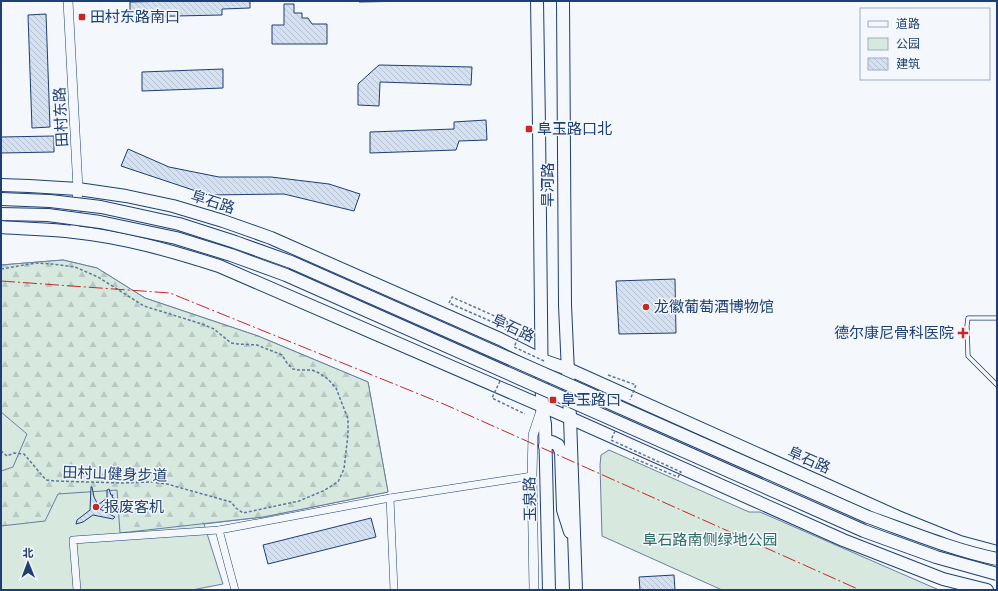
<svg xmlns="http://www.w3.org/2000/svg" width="998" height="591" font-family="Karla,'Noto Sans SC',sans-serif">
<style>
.green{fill:#d7e8df;stroke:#687fa3}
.forest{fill:url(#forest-firs);stroke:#687fa3}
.building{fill:url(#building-back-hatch);stroke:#1d3f73}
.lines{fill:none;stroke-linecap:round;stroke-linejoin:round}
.service-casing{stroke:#1d3f73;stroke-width:5}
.minor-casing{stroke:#1d3f73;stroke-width:8}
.tertiary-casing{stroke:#1d3f73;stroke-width:10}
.primary-casing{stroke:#1d3f73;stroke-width:14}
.path{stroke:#5e769c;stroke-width:1.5;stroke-dasharray:3 2;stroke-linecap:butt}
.service{stroke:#f4f7fb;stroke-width:3.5}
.minor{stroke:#f4f7fb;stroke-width:7}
.tertiary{stroke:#f4f7fb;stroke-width:9}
.primary{stroke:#f4f7fb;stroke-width:12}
.trunk-bridge-casing{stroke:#1d3f73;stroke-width:14;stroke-linecap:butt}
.path-bridge{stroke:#5e769c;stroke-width:1.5;stroke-dasharray:3 2;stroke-linecap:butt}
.trunk-bridge{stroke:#f4f7fb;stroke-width:12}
.power{stroke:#c62828;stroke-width:1;stroke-dasharray:14 3 2 3;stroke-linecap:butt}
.poi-dot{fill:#c62828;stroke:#f4f7fb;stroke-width:1.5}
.labels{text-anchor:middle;stroke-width:3;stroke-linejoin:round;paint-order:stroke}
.poi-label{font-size:15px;fill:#1d3f73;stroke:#f4f7fb;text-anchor:start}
.street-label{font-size:15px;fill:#1d3f73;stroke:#f4f7fb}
.park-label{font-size:15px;fill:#2c6c60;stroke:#f4f7fb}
</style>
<defs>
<pattern id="forest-firs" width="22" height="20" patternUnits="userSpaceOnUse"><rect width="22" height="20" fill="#d7e8df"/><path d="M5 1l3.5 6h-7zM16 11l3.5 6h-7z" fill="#b8c8c3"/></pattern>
<pattern id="building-back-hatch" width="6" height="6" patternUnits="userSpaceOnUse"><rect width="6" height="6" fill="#d5e0f0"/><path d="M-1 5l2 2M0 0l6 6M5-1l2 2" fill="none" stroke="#b6c1d1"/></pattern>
</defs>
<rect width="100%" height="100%" fill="#f4f7fb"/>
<g class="green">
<path d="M63,260L97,268L145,298L258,336L368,382L388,492L263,517L204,524L223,584L192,590H1V265Z"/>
<path d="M609,450L749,512H760L939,590H722L602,536L600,465L601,455Z"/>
</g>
<path class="forest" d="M63,260L97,268L145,298L258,336L368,382L388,492L263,517L120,533L117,490L58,494L45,521L1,526V471L13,467L27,434L1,412V265Z"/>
<g class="building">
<path d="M172,1H250V8L222,9V15L130,17V2Z"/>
<path d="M359,1H410L359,2Z"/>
<path d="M284,4H294V13H302V18H308L312,24H327V44H272V25H284Z"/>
<path d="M46,14L50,127L32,128L28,15Z"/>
<path d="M379,65L472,67L471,85L380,82L379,106L358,105V84Z"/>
<path d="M223,69V88L142,91V72Z"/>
<path d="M486,120L487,140L459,141L456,150L370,153V132L454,129V122Z"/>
<path d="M54,136V152L1,153V137Z"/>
<path d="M128,149L169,167L219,177H271L329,184L360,194L354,211L284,194L208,195L121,166Z"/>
<path d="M675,279L676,333L619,334L616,281Z"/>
<path d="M91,487H92L94,497L98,505L107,498V490L109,489L111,495H113L112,497L116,500L114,501L110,500L100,509L115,517L113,519L93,515L83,522L76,524L77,520L90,510Z"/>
<path d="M371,518L376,537L268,564L263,545Z"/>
<path d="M674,575L675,590H640L639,577Z"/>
</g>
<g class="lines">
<g class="service-casing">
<path id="service" d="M997,318H968L967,326L968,356L997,385"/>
</g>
<g class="minor-casing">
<g id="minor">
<path d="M390,498L394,590"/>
<path d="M219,530L235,590"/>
<path d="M77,590L73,540L219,530L390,498L532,476"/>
</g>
</g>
<g class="tertiary-casing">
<g id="tertiary">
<path d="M68,1L78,189L75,225"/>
<path d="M534,590L532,476L533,435L542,408"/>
</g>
</g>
<g class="primary-casing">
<g id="primary">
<path d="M537,1L539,126L542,407L545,424L549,590"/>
<path d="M563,1L565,305L570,418L576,590"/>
<path d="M1,185L29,186L78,189L126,196L173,206L223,221L271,238L500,339L542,360L568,369L898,517L960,542L997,552"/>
<path d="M1,227C25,229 50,229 74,232C123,237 172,251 219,266L570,418L843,540L943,579L987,590"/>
<path d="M545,446L552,442L558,445L561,452L563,510L570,532"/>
</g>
</g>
<g class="path">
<path d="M1,269L36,263L52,264L75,267L98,277L144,306L202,324L214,329L231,343L238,344L257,345L282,355L287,363L293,369L299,370H312L319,373L328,379L336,388L348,419V434L344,469L338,482L323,491L299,501L243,513L236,508L231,502L167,484L150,482L122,483L55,481L46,480L24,454L14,453L7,456L1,451"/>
<path d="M505,330L508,322"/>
</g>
<use href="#service" class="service"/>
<use href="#minor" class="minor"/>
<use href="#tertiary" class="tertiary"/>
<use href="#primary" class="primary"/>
<g class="trunk-bridge-casing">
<g id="trunk-bridge">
<path d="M1,199L50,201L101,207L179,224L235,242L291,262L868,517C910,532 953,550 997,559"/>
<path d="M1,214L48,215L100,222L176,238L231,255L286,275L864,531L936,557L997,574"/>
</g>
</g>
<g class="path-bridge">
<path d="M508,322L452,297L449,303L520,334L514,347L544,361"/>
<path d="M608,375L636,385L630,400"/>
<path d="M500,381L492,398L525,414"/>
<path d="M615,431L611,440L681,472L678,477L633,458"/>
</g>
<use href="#trunk-bridge" class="trunk-bridge"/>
<path class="power" d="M1,281L170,293L446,405L860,590"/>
</g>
<g class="poi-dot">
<rect x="78" y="13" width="8" height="8" rx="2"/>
<rect x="525" y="125" width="8" height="8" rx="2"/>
<circle cx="646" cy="307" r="4"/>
<path d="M961 327h4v4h4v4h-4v4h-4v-4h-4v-4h4z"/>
<rect x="549" y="396" width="8" height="8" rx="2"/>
<circle cx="96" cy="507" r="4"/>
</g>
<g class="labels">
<g class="poi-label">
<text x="90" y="22">田村东路南口</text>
<text x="537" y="134">阜玉路口北</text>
<text x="654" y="312">龙徽葡萄酒博物馆</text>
<text x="954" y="338" text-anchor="end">德尔康尼骨科医院</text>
<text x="561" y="405">阜玉路口</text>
<text x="104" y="512">报废客机</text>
</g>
<g class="street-label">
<text transform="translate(61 117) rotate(-93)" y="5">田村东路</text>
<text transform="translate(548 185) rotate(-90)" y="5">旱河路</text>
<text transform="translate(213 202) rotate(18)" y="5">阜石路</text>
<text transform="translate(513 328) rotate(25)" y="5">阜石路</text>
<text transform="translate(809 460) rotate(24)" y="5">阜石路</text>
<text transform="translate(115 474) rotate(2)" y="5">田村山健身步道</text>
<text transform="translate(530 499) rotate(-91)" y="5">玉泉路</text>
</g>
<g class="park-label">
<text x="710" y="545">阜石路南侧绿地公园</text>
</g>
</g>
<rect width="998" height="591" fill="none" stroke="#1d3f73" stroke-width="4"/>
<rect x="860" y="8" width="130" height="72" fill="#f4f7fb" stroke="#9eadc5"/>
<rect x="868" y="21" width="20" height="6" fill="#f4f7fb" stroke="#9eadc5"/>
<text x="896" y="28" font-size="12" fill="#1d3f73">道路</text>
<rect x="868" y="38" width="20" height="12" fill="#d7e8df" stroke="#9eadc5"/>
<text x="896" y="48" font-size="12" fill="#1d3f73">公园</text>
<rect x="868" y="58" width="20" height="12" fill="url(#building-back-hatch)" stroke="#9eadc5"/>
<text x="896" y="68" font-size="12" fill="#1d3f73">建筑</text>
<g transform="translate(28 563) rotate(359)" stroke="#f4f7fb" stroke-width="3" paint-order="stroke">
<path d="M0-3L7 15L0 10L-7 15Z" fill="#1d3f73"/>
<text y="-6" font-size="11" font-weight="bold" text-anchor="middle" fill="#1d3f73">北</text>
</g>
</svg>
